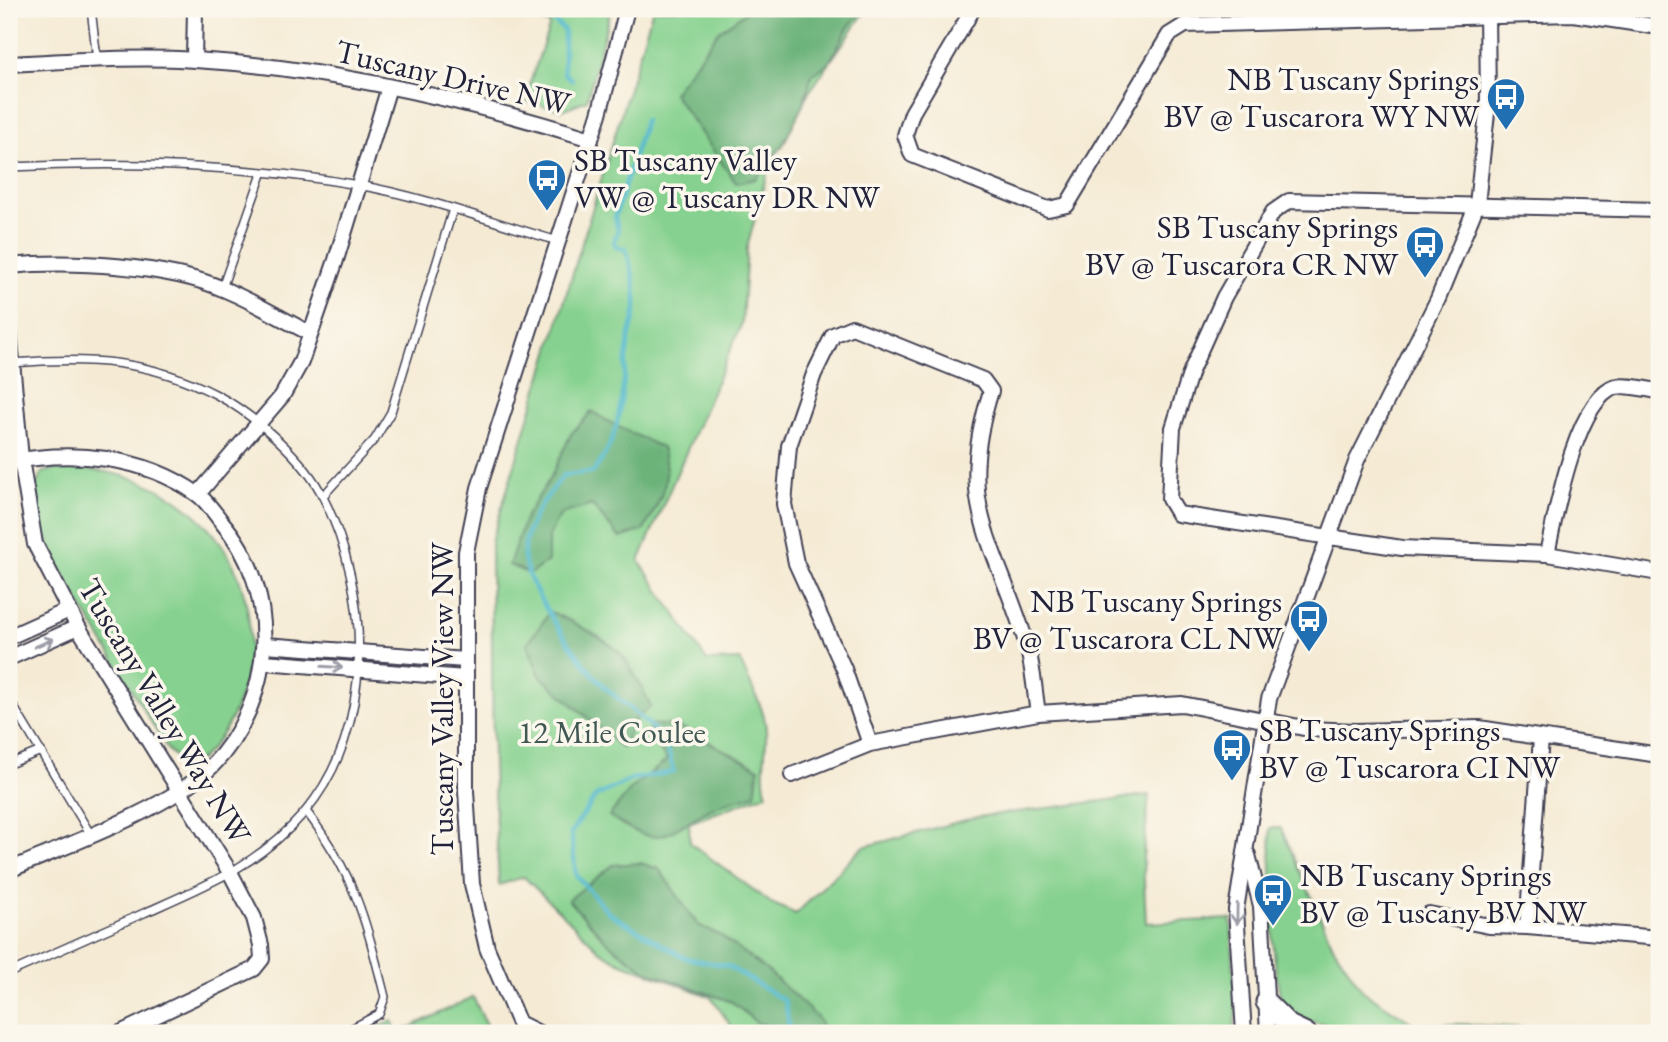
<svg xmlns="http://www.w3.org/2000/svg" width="1668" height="1042" font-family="'EB Garamond',serif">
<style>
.green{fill:#86d18f;stroke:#547a65;stroke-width:2}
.forest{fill:#6cb37a;stroke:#476a5a;stroke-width:2}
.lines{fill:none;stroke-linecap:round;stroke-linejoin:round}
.stream{stroke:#4db8ca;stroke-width:4.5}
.lane-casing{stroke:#424052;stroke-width:10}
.street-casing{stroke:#424052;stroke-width:18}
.secondary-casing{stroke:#424052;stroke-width:23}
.lane{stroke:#fff;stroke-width:7}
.street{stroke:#fff;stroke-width:14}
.secondary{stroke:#fff;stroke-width:19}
.oneway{stroke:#9c9ca7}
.labels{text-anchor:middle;stroke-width:7;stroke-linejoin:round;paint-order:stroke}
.street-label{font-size:32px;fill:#22223b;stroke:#fbf7ec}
.poi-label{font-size:32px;fill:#22223b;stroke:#fbf7ec;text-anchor:end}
.park-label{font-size:32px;fill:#405754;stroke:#fbf7ec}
</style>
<rect width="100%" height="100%" fill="#fbf7ec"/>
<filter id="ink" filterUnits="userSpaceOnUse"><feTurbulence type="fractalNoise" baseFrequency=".0143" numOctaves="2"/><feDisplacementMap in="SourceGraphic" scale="14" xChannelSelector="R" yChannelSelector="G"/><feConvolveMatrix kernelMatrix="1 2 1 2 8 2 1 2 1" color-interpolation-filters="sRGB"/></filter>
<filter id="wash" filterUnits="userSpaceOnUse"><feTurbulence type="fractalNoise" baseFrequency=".00686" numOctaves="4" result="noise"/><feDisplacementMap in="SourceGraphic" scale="28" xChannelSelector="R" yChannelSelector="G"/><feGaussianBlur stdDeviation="1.57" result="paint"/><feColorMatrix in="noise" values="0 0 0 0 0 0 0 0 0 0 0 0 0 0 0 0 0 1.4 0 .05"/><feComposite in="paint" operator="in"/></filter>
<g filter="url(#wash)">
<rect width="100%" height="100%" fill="#f5ebd5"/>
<g class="green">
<path d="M495,9H611L587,100L562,110L524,101L550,24Z"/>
<path d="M653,9H867L776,140L747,248L742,323L639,561L707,661L740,660C747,679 759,698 764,717C771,744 758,769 767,794L689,823L690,843L771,903L796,914L863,847L977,817L1149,795L1143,858L1146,923L1231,919L1236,1013L1234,1027L1228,1033H736L711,997L619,962L599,950L524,877L499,885L493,770L491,543Z"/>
<path d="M58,469C173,463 264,548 248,666C242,701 227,735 200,760L181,762L168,750L55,562L41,525L34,488L43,472Z"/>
<path d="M1270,828H1281L1333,946L1363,991L1414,1024H1457L1599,1033C1551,1033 1306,1042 1285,1008C1269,978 1272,866 1270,828Z"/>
<path d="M473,997L490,1033H367L392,1021L398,1033Z"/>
</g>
<g class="forest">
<path d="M750,9H864L849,26L829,63L812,75L803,105L782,147L755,179L736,183L673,93L719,31Z"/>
<path d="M592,411C613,427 639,435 662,448C673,481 660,501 644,530L620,538L592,505L561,514L548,537V561L530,574L509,565L526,516L551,477L571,434Z"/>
<path d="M550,612C567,618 609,641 621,654C633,668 643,690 651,707L636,718L622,748L540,676L527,644Z"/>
<path d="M648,724L678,726L759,768L755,794C741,799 723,802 709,810C661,836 660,851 609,816L631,789L667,760L652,738Z"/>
<path d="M640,863L659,869L698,925L720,935L769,972L817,1017L822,1026L815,1033H789L756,1022L732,1002L648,972L609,944L568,900L613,865Z"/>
</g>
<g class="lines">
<g class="stream">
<path d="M541,9L564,30V73L572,80"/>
<path d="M645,120L615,217L618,230L614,242L617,247L626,249C631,267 637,288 636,308C635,317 631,329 629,339C621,384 625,435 593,472L564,475C546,498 527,519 524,550C520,580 579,661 601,683C620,703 648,719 664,742C669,750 671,763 674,772L632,779L596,796L571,833L576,875L609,913L685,958L728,966L785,1001L790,1033"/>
</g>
</g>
</g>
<g filter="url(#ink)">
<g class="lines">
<g class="lane-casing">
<g id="lane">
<path d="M91,9L97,59"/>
<path d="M9,167C125,161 244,165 358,185C426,197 492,222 558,241"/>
<path d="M222,288L262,174"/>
<path d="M323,496L375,439L391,412L453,209"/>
<path d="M9,699L91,835"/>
<path d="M9,764L41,751"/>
<path d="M306,811C356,877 365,918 385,997L379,1014L343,1033"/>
<path d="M9,973C54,953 99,933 144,913C205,886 259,865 304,813C376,729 371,592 323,497C305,459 254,415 217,395C148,359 88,357 12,363"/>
</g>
</g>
<g class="street-casing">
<g id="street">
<path d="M973,9L912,113L905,135L912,155L1048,209L1067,205L1169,35L1185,25L1573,14L1659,27"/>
<path d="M194,59L195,9"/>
<path d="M9,64C71,61 133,56 195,60C330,68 463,99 591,139"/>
<path d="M1659,210L1289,201L1273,212L1224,297L1191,371L1173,428L1169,499L1178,514L1402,548L1547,554L1659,573"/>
<path d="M9,266C69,260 168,265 223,289C253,301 281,319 310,333"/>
<path d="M9,329L21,459L35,544L78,627L231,874L254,918L261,945L262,959L254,969L120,1033"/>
<path d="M9,462C72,450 142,455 197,494C206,500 214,512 221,521C282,591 276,701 211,767C168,809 65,846 9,870"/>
<path d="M198,494L282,396L301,362L336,260L389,87"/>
<path d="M1547,554C1555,517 1576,398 1616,387C1628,384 1647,390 1659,391"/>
<path d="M9,637L69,610"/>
<path d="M265,645L465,660"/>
<path d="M9,658L78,627"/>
<path d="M264,662L465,678"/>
<path d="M1038,713L1182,704L1309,729L1355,731L1479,728L1659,755"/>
<path d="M1541,738L1527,927L1659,938"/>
<path d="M792,775L870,744L1038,713C1034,689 1033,662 1025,639C992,536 955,504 991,391L983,380L852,327L833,335L814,374L789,446L784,504L796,563L844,669L870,744"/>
<path d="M1248,855L1261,906L1268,1033"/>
<path d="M1429,914L1489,926L1527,927"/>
<path d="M523,1025L539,1033"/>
<path d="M523,1033L487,948L472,884L466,791V552L479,488L599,114L627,9"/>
<path d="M1244,1033L1236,910L1269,699L1357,460L1438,299L1477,204L1488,104L1487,9"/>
</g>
</g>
<g class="secondary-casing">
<path id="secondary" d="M1266,1002L1289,1025L1306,1033"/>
</g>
<use href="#lane" class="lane"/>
<use href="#street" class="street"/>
<use href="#secondary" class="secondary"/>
</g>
<defs><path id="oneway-shaft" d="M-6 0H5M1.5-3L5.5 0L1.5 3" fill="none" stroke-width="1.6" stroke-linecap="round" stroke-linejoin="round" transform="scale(1.75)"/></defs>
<g class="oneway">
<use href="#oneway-shaft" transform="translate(44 643) rotate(-23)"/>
<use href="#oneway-shaft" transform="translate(332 667) rotate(4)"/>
<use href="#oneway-shaft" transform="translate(1237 914) rotate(91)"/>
</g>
</g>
<defs>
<g id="bus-pin" transform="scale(2.0125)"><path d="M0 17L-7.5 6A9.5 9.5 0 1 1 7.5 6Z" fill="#1f6fb2" stroke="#fbf7ec"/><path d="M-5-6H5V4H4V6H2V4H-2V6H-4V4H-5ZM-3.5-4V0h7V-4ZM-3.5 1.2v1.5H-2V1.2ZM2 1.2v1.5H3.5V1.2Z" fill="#fff"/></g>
</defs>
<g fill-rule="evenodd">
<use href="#bus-pin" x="1506" y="97"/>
<use href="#bus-pin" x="547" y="178"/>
<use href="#bus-pin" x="1425" y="245"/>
<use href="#bus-pin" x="1309" y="619"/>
<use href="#bus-pin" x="1232" y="748"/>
<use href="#bus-pin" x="1273" y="893"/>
</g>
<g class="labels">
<g class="street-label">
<text transform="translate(453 77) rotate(13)" y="11">Tuscany Drive NW</text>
<text transform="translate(442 699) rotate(-90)" y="11">Tuscany Valley View NW</text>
<text transform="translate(165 711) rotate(59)" y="11">Tuscany Valley Way NW</text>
</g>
<g class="poi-label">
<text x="1479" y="90">NB Tuscany Springs<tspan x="1479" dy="37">BV @ Tuscarora WY NW</tspan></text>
<text x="574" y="171" text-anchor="start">SB Tuscany Valley<tspan x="574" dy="37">VW @ Tuscany DR NW</tspan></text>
<text x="1398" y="238">SB Tuscany Springs<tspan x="1398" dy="37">BV @ Tuscarora CR NW</tspan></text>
<text x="1282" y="612">NB Tuscany Springs<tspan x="1282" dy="37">BV @ Tuscarora CL NW</tspan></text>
<text x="1259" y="741" text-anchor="start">SB Tuscany Springs<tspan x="1259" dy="37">BV @ Tuscarora CI NW</tspan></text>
<text x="1300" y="886" text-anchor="start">NB Tuscany Springs<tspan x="1300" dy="37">BV @ Tuscany BV NW</tspan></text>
</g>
<g class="park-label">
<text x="612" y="743">12 Mile Coulee</text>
</g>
</g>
<rect width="1668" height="1042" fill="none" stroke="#fbf7ec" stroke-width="35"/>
</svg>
